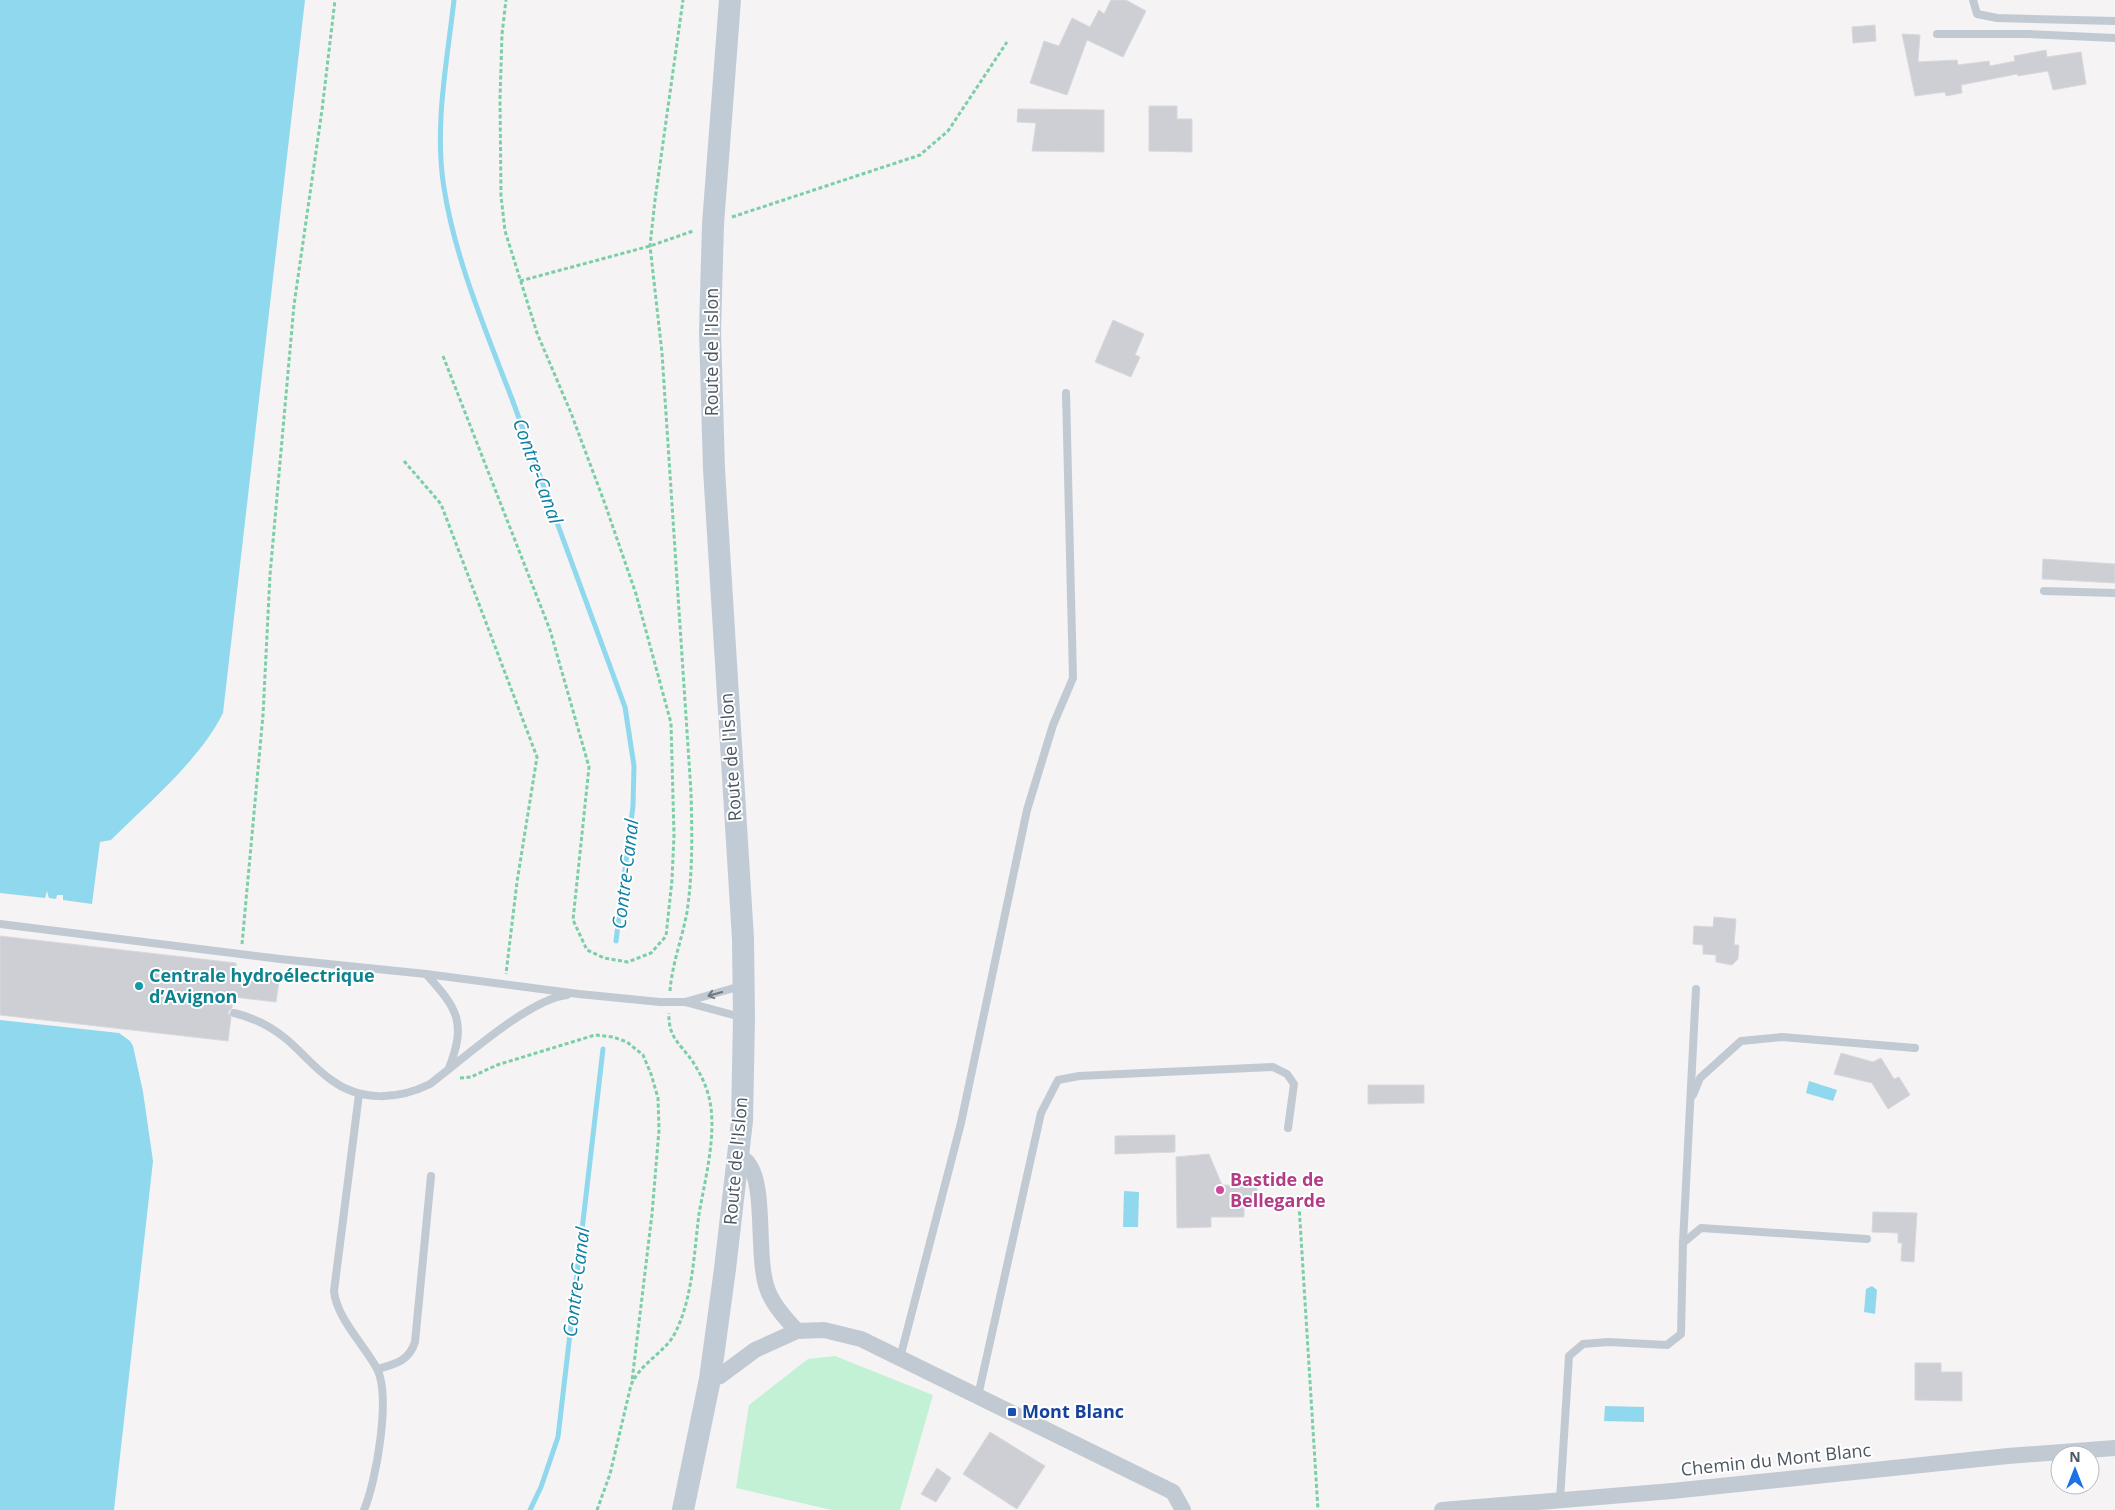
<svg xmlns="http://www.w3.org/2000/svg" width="2115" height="1510" font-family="'Open Sans',sans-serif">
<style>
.green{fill:#c3f1d5}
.water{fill:#90d8ed}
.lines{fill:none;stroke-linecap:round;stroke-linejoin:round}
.stream{stroke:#90d8ed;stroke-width:5}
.building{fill:#cdcfd5;stroke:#d7d9de}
.path{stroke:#7acfa7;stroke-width:3;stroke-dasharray:4 2.5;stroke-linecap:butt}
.lane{stroke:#c1cad2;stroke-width:8}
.street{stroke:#c1cad2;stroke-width:16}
.secondary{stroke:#c1cbd6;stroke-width:22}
.oneway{stroke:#6e7983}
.culture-dot{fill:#0f9aa8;stroke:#fff;stroke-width:2}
.hotel-dot{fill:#d1479c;stroke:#fff;stroke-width:2}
.transit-dot{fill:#1a4fb4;stroke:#fff;stroke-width:2}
.labels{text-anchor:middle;stroke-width:4;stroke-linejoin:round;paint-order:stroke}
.street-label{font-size:18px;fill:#4a5661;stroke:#fff}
.culture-label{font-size:18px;font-weight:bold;fill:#0d838f;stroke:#fff;text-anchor:start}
.hotel-label{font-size:18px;font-weight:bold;fill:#b23c85;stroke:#fff;text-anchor:start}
.transit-label{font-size:18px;font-weight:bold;fill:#164399;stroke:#fff;text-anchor:start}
.water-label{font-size:19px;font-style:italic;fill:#0c80a2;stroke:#fff}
</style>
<rect width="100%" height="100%" fill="#f5f3f3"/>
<path class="green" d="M835,1356L933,1395L900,1510H832L736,1488L749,1405L808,1359Z"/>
<g class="water">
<path d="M0,0H305L223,713C200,760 148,803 111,840L100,842L92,904L63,900V895H57L56,899L49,898L47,891L45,898L0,893Z"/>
<path d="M0,1020L119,1033L130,1041L133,1046L143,1092L153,1161L114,1510H0Z"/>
<path d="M1809,1081L1837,1090L1833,1101L1806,1093Z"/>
<path d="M1124,1191L1139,1192L1138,1227H1123Z"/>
<path d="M1872,1286L1877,1290L1875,1314L1864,1312L1866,1289Z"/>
<path d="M1605,1406L1644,1407V1422L1604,1421Z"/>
</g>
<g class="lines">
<g class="stream">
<path d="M454,0C447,62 434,126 444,188C455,259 486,331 512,399C549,502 587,605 625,707L634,766L633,806L616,941"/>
<path d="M530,1510L541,1487L558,1437L603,1049"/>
</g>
</g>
<g class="building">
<path d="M1111,0H1126L1146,11L1123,57L1087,40L1067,95L1030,83L1044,41L1059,46L1072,18L1090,27L1099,10L1104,14Z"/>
<path d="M1875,25L1876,41L1853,43L1852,27Z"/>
<path d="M1902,34L1920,35L1918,62L1957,60L1958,65L1989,61L1990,66L2015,61L2014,56L2046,50L2047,57L2081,52L2086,84L2053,90L2048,71L2018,76L2017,74L1961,85L1962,93L1946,96L1945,92L1915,96Z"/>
<path d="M1149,106H1177V119H1192V152L1149,151Z"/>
<path d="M1018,109L1104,110V152L1032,151L1036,123L1017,122Z"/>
<path d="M1113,320L1144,334L1135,355L1140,357L1131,377L1095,362Z"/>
<path d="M2043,559L2115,564V583L2042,579Z"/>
<path d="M1714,917L1736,919L1734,945H1739L1738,959L1732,965L1716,962V955L1703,954V945L1693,944L1694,926L1713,927Z"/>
<path d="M0,936L236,963V970L280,975L276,1002L233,997L232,1008L228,1012L231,1017L228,1041L0,1015Z"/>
<path d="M1841,1053L1873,1062L1881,1058L1894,1079L1899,1077L1910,1095L1888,1109L1872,1083L1834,1074Z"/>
<path d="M1368,1085H1424V1103L1368,1104Z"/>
<path d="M1175,1135V1152L1115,1154V1136Z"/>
<path d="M1209,1154L1222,1185L1257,1186V1206H1244V1217H1211V1227L1177,1228L1176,1157Z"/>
<path d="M1873,1212L1917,1213L1914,1262L1901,1261L1902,1243H1898V1233L1872,1232Z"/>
<path d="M1915,1363H1941V1372H1962V1401L1915,1400Z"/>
<path d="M990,1432L1045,1466L1017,1509L963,1474Z"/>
<path d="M937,1468L951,1478L936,1502L921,1494Z"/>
</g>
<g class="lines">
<g class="path">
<path d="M732,217L920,155L948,131L1007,42"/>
<path d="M520,281L650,246L693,231"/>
<path d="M443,356L550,630L589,767L573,920L587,950L604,958L628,962L651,953L666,936L672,880L674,835L671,723L636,594L605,504L571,413L537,333L505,231L501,196L500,99L502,34L506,0"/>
<path d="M404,461L441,504L537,757L517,882L506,974"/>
<path d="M242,944L263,715L270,575L294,305L322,110L335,0"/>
<path d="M670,991C672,964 682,939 687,912C693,872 692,832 691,792L662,353L650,246L655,200L683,0"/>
<path d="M460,1078L471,1077L497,1065L595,1035L613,1037L627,1042L643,1055L651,1074L658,1098L659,1130L652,1214L632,1381"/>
<path d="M1299,1205L1318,1510"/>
<path d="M597,1510L610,1474L631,1385C642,1361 665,1353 675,1333C693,1298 694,1252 699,1214C705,1180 715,1142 711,1108C709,1091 702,1076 693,1062C680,1043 668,1038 669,1013"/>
</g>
<g class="lane">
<path d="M1973,0L1977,14L1997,18L2115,21"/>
<path d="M1937,34H2029L2115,38"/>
<path d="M2044,591L2115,593"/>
<path d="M0,924L280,959L426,974L579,994L660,1002H685L741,1017"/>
<path d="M426,974C457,1008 467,1022 449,1068"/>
<path d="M685,1002L741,986"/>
<path d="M234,1013C251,1017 270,1026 285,1038C300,1050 313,1067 330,1079C360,1102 398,1100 430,1084C462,1060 529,999 567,995"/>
<path d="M359,1094L334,1291C336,1317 364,1345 376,1367C392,1394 376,1482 364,1510"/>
<path d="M1693,1095L1700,1078L1741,1041L1782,1037L1915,1048"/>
<path d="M1683,1243L1701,1228L1867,1239"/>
<path d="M900,1358L961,1123L1027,810L1053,725L1073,678L1066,393"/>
<path d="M378,1369C395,1364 409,1361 415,1342L431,1176"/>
<path d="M978,1396L1041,1113L1058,1080L1079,1076L1273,1067L1287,1074L1294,1084L1288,1128"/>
<path d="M1560,1500L1569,1356L1583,1344L1608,1342L1667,1345L1681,1334L1683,1243L1696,989"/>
</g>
<g class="street">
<path d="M739,1157C742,1159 746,1160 748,1163C767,1186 755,1259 768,1291C774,1306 786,1319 797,1331"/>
<path d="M710,1379L720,1376L755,1350L797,1331L824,1330L861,1339L1173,1492L1183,1510"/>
<path d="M1442,1510L1672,1491L2008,1456L2115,1448"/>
</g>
<path class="secondary" d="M683,1510L710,1379L725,1269L742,1121L744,1018L743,939L714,469L710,331L713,224L730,0"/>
</g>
<defs><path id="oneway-shaft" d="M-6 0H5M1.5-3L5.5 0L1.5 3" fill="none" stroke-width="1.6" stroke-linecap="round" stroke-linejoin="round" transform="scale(1.25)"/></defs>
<use class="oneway" href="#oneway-shaft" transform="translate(715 994) rotate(164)"/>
<circle class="culture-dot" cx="139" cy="986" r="5"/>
<circle class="hotel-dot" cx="1220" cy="1190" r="5"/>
<rect class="transit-dot" x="1007" y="1407" width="10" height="10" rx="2.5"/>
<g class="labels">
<g class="street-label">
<text transform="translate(712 352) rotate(-90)" y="6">Route de l'Islon</text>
<text transform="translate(731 757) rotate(-94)" y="6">Route de l'Islon</text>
<text transform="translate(736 1161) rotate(-85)" y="6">Route de l'Islon</text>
<text transform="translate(1776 1460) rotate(-6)" y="6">Chemin du Mont Blanc</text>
</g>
<g class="culture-label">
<text x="149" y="982">Centrale hydroélectrique<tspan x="149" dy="21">d’Avignon</tspan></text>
</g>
<g class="hotel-label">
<text x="1230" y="1186">Bastide de<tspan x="1230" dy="21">Bellegarde</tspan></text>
</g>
<g class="transit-label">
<text x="1022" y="1418">Mont Blanc</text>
</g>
<g class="water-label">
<text transform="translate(538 471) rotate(70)" y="7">Contre-Canal</text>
<text transform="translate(625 874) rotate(-83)" y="7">Contre-Canal</text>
<text transform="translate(576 1282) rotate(-83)" y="7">Contre-Canal</text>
</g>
</g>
<g transform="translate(2075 1470)"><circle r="24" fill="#ffffff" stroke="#b7bbc0"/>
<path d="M0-4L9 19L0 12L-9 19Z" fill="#1b71e7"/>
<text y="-8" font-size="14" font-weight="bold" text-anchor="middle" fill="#4a5661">N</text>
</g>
</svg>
